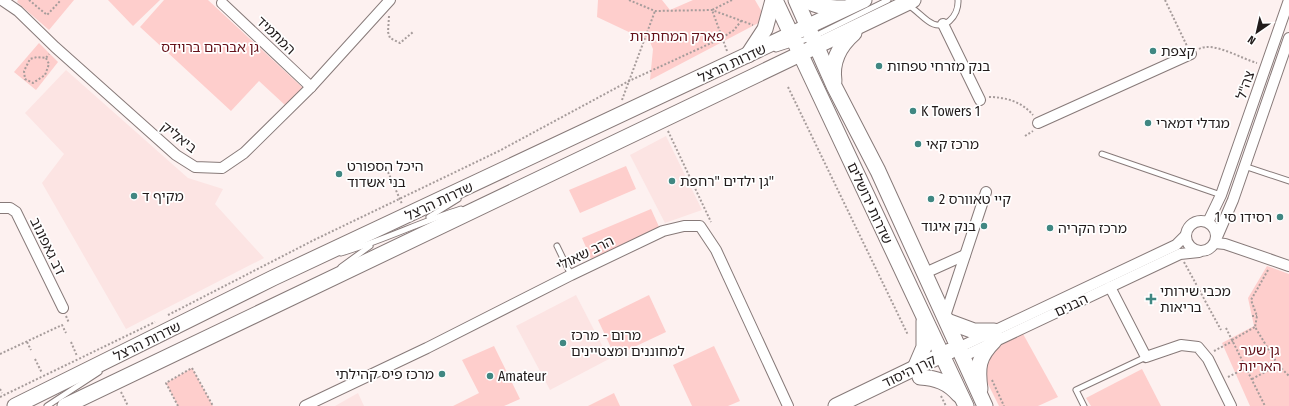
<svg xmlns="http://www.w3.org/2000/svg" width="1289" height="406" font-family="'Fira Sans Condensed','Noto Sans Hebrew',sans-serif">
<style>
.built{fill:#fce4e3}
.green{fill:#fececc}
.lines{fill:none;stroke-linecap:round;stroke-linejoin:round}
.lane-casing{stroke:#877a79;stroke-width:7}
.street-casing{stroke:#877a79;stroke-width:12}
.secondary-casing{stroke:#877a79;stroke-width:17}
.path{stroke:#a69c9b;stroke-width:2;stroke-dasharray:2 2;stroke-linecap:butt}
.lane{stroke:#fff;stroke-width:5}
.street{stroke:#fff;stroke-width:10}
.secondary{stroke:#fff;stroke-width:15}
.poi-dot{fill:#408782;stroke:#fff;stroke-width:1.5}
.labels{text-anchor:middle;stroke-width:3.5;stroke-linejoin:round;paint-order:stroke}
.street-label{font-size:14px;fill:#211b1b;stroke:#fff}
.park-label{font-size:14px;fill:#64121a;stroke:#fff}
.poi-label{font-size:14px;fill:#211b1b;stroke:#fff;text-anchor:start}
</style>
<rect width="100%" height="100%" fill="#fdf1f0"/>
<g class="built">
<path d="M66,70L188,178L223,189L215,204L264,258L126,329L42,183L64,154L25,113Z"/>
<path d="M666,136L702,210L665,223L630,155Z"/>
<path d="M576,295L609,359L550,390L516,326Z"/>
<path d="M358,393L364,406H335Z"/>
</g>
<g class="green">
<path d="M18,0H74L49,30L17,2Z"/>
<path d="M108,0H160L133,26Z"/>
<path d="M164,0H208L303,88L286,106L259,81L231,111L140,27Z"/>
<path d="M598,0H662L670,10L693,0H755L766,19L650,80L653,49L650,42L597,17Z"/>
<path d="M39,43L58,62L36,90L14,72Z"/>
<path d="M626,166L636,189L580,213L569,190Z"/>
<path d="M651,209L660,229L591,259L582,238Z"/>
<path d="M1267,266L1289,274V406H1250L1222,343L1254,326L1248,298Z"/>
<path d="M649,295L666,332L615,356L598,320Z"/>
<path d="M1022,332L1058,397L1038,406H999L982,372L994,348Z"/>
<path d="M494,346L520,399L504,406H453L479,393L462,360Z"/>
<path d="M714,346L740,401L728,406H692L673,365Z"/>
<path d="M192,368L213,406H178L166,383Z"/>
<path d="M1142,369L1161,406H1091L1086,398Z"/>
<path d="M614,393L620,406H588Z"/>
</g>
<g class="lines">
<g class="lane-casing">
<g id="lane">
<path d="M908,5C916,10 921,16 928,21C944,33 959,16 958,0"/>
<path d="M776,49L813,37L888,0"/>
<path d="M1102,154L1221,195"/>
<path d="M1244,166L1289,181"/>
<path d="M429,217L458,199"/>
<path d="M557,246L571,275"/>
<path d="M341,253C382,241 420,222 461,209"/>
<path d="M341,267L370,246"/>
<path d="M47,406L99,372"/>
<path d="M1084,406L1076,390L1146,357"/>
</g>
</g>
<g class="street-casing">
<g id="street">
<path d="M2,0L18,11L55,47L176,155L195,167L222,168L244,153L311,87L390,0"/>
<path d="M222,3L311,87"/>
<path d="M943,24L980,100"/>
<path d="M1038,123L1191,54"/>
<path d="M0,208H10L16,212L63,308"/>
<circle cx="1201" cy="236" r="15"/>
<path d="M1208,222L1221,195L1289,0"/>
<path d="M1217,237L1233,200L1289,38"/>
<path d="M1215,243L1225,244L1289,266"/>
<path d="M925,273L965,255"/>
<path d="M1110,287L1146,357L1181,345L1198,347L1208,359L1231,406"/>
<path d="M945,316L986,192"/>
<path d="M958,348L1176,245L1185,236"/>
<path d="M962,357L1180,254L1199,252"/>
<path d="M305,406L427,348L571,275L663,231L684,226H700L716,250L788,406"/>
</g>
</g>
<g class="secondary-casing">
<g id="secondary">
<path d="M775,0L966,406"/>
<path d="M796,0L834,86L878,171L985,406"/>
<path d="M805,0C818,7 829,8 844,8"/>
<path d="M748,55L765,29L773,0"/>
<path d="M834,81C831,61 839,46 854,33"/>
<path d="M947,321L974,331H994"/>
<path d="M915,368L924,347V321"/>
<path d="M920,377C936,378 948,382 959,395"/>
<path d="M980,389C977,367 978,357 994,341"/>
<path d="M15,406L273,278L864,0"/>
<path d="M65,406L913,0"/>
<path d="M836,406L950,351"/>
</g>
</g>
<g class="path">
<path d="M29,0L47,15L61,0"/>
<path d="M629,0L655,11L712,10L753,25"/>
<path d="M1165,0L1187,46"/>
<path d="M389,16L388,32L390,38L400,43L413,32"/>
<path d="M1199,49C1213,41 1242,59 1257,63"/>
<path d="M727,51L712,10L732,0"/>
<path d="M46,58L49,64L45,75L33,83L25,79L24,71L30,59L37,57L46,58L49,54"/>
<path d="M788,87L908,335"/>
<path d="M989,97C1006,97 1022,102 1033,115"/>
<path d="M622,100L655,11"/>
<path d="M668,131L711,222"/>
<path d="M1025,136L1033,131"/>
<path d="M388,172L402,204"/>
<path d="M1184,262L1221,330"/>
<path d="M1268,270L1251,300L1257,316L1255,327L1278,365L1289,376"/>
<path d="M168,315L314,240L499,151L629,81L722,38L734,30L742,20"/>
<path d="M66,316L69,323"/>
<path d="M1252,316H1257"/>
<path d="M1226,328L1265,406"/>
<path d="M1232,340L1255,327"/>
<path d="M27,342L31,350"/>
<path d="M71,342L77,356"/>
<path d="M1214,351L1233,341"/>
<path d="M0,354L62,325L66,333"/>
<path d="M35,359L42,373"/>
<path d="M1228,377L1246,368"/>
<path d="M1252,379L1278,365"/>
<path d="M992,380L1004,406"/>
<path d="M0,389L2,393"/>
<path d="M121,392L128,406"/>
<path d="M941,396L946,406"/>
<path d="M0,397L155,322"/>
<path d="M178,406L166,383L192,368L213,406"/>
</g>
<use href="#lane" class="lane"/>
<use href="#street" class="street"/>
<use href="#secondary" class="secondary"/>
</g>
<g class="poi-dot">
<circle cx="1153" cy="51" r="4"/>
<circle cx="879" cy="66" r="4"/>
<circle cx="913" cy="111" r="4"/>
<circle cx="1148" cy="123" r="4"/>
<circle cx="918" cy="144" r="4"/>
<circle cx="339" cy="174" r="4"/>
<circle cx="672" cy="181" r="4"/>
<circle cx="134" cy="196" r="4"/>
<circle cx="931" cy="199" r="4"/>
<circle cx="1280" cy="217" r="4"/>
<circle cx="984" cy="226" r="4"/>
<circle cx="1050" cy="228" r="4"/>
<path d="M1149 293h4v4h4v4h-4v4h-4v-4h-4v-4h4z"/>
<circle cx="563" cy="343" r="4"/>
<circle cx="442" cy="374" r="4"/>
<circle cx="490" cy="376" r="4"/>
</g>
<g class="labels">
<g class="street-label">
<text transform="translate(276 35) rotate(44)" y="5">המתמיד</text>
<text transform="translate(732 63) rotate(-25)" y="5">שדרות הרצל</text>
<text transform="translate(1245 85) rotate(-71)" y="5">צה"ל</text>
<text transform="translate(179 137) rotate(38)" y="5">ביאליק</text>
<text transform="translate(439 201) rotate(-25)" y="5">שדרות הרצל</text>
<text transform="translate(870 203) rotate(65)" y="5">שדרות ירושלים</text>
<text transform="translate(48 246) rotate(64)" y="5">דב גאפונוב</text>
<text transform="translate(585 253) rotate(-26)" y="5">הרב שאולי</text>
<text transform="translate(1071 305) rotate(-25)" y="5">הבנים</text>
<text transform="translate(147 341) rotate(-26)" y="5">שדרות הרצל</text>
<text transform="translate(909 371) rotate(-26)" y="5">קרן היסוד</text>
</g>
<g class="park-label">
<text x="677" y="41">פארק המחתרות</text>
<text x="210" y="52">גן אברהם ברוידס</text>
<text x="1260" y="355">גן שער<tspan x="1260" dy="16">האריות</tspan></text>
</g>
<g class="poi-label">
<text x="1161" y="56">קצפת</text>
<text x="887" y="71">בנק מזרחי טפחות</text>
<text x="921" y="116">K Towers 1</text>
<text x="1156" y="128">מגדלי דמארי</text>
<text x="926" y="149">מרכז קאי</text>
<text x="347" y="171">היכל הספורט<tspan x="347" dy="16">בני אשדוד</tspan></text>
<text x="680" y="186">גן ילדים "רחפת"</text>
<text x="142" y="201">מקיף ד</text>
<text x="939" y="204">קיי טאוורס 2</text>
<text x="1272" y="222" text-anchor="end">רסידו סי 1</text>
<text x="976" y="231" text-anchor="end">בנק איגוד</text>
<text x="1058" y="233">מרכז הקריה</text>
<text x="1160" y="296">מכבי שירותי<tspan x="1160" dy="16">בריאות</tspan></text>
<text x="571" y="340">מרום - מרכז<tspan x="571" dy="16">למחוננים ומצטיינים</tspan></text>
<text x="434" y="379" text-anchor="end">מרכז פיס קהילתי</text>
<text x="498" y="381">Amateur</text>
</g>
</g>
<g transform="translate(1257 32) rotate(214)" stroke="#ffffff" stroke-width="3" paint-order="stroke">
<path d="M0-3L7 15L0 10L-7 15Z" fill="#211b1b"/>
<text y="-6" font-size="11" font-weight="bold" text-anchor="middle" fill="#211b1b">N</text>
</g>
</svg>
